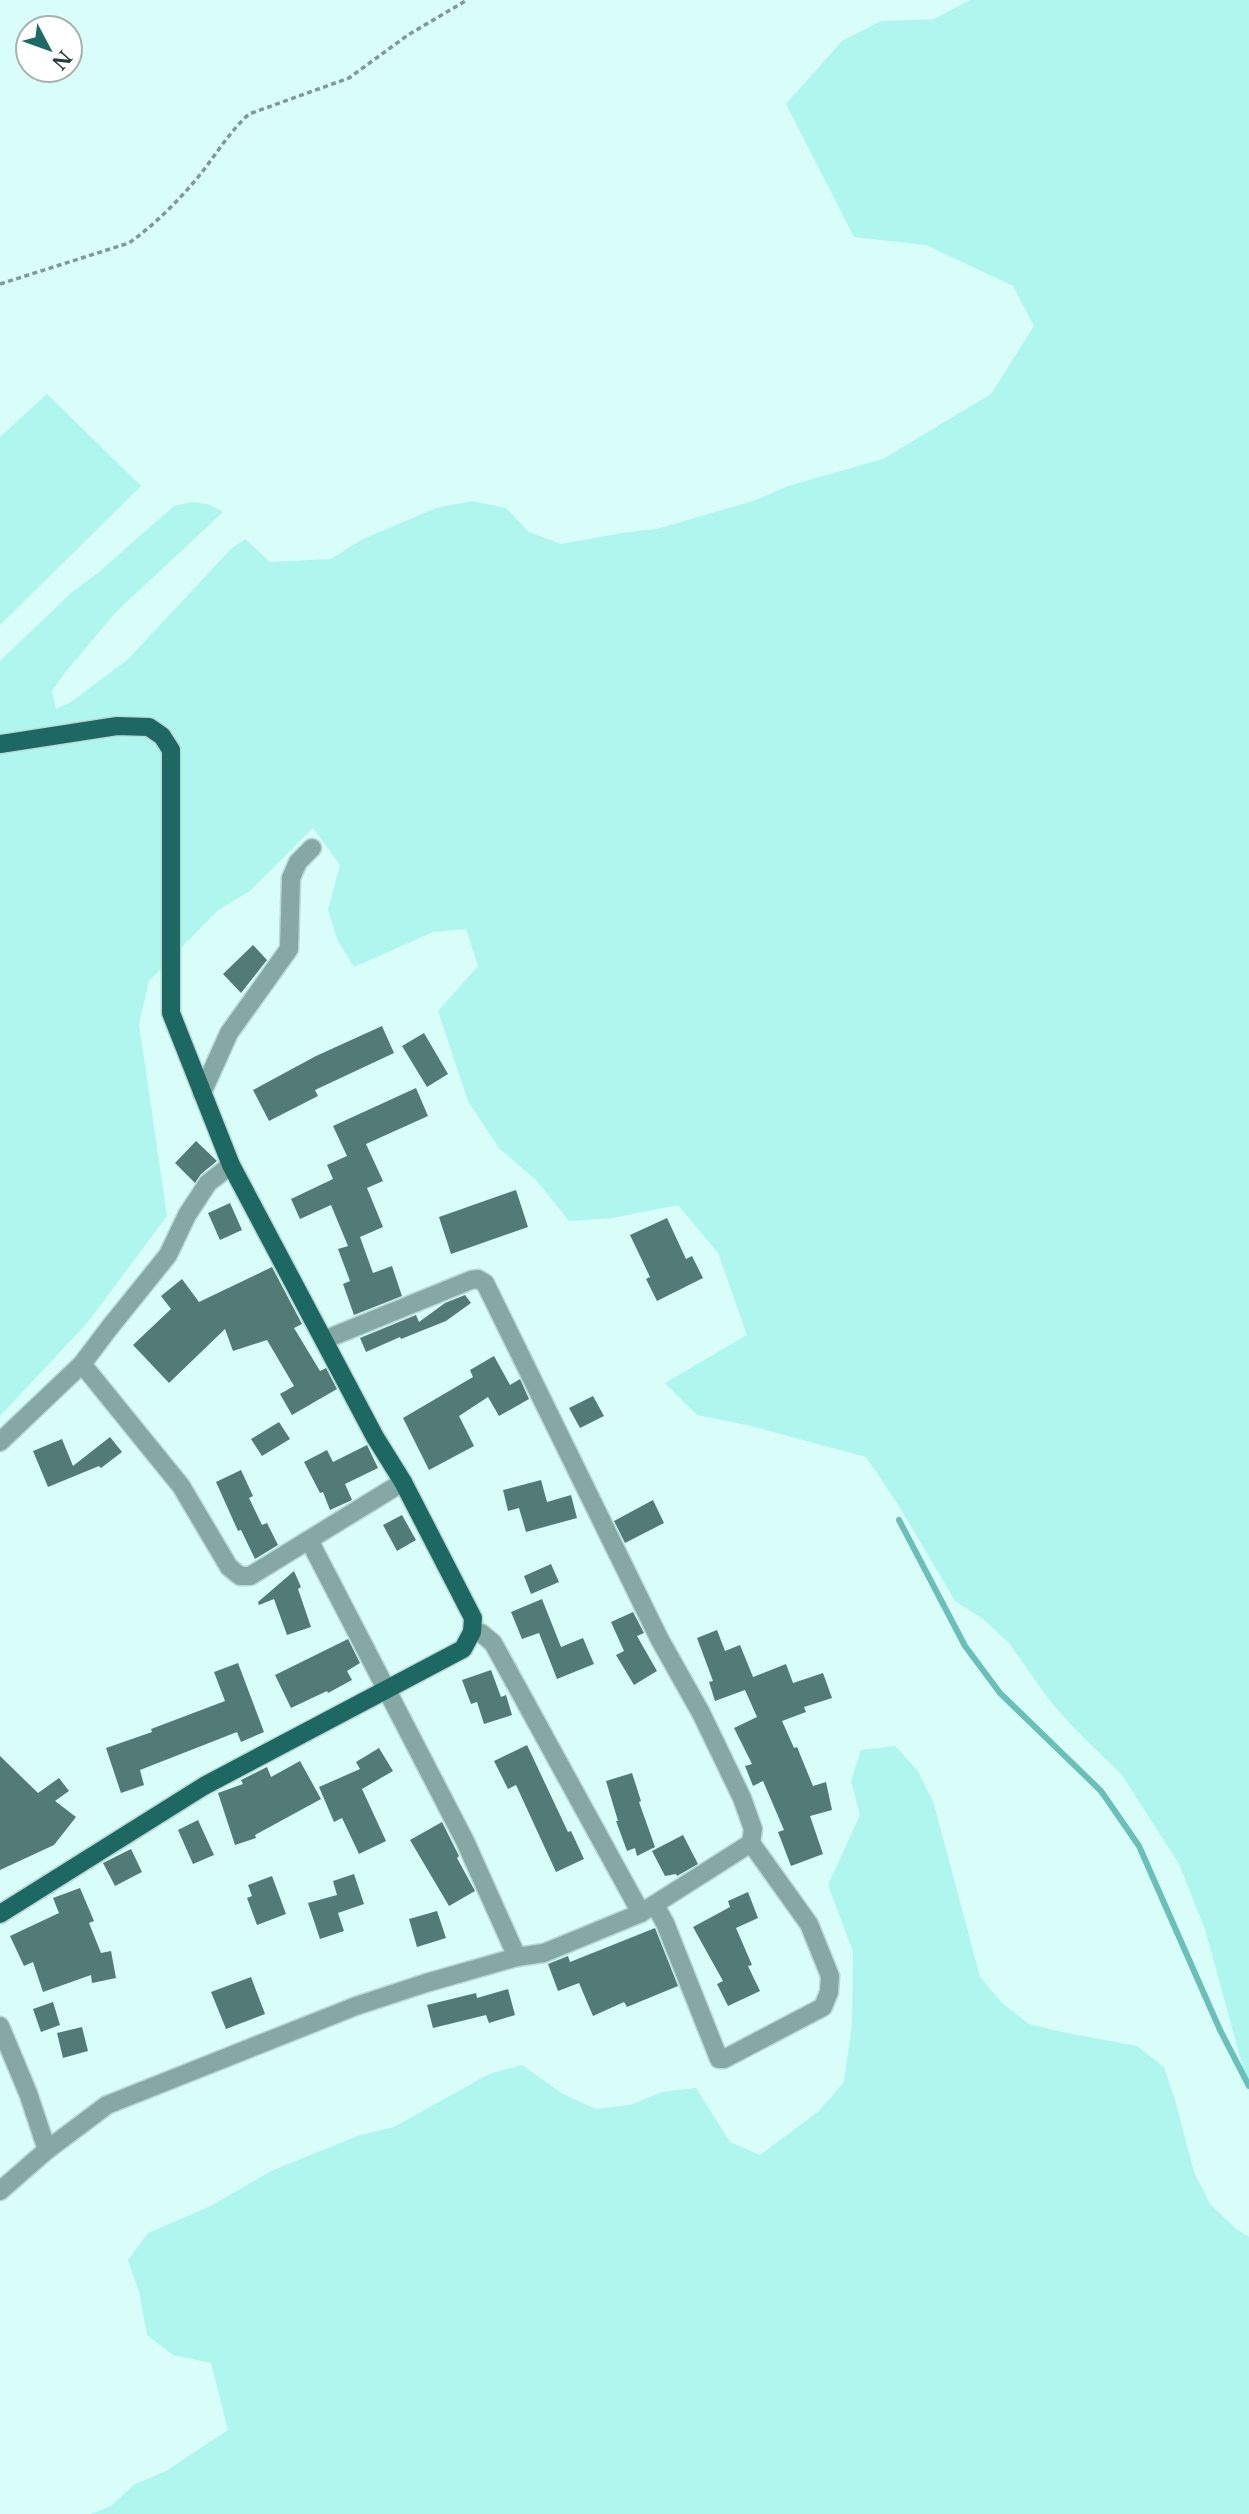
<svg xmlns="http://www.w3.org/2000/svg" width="1249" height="2514" font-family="'Libre Baskerville',serif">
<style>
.green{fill:#aef6ee}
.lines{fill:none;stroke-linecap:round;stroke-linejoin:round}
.stream{stroke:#6ac0b8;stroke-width:6}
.building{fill:#527b77}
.minor-casing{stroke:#b9dad6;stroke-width:21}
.major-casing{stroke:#b9dad6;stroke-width:21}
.path{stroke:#7f9996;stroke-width:3.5;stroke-dasharray:5 3.5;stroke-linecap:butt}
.minor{stroke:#86a8a4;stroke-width:18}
.major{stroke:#1d6863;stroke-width:18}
</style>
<rect width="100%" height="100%" fill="#d9fdf9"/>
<g class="green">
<path d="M970,0H1249V2090L1205,1929L1179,1864L1122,1775L1073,1727L1050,1701L1009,1643L983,1619L955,1601L899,1506L866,1457L751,1426L697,1415L665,1383L747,1335L718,1253L678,1205L612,1218L569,1221L536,1180L499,1148L468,1101L438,1011L478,966L466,929L433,932L354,967L337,939L328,910L340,865L313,828L251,890L217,911L149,981L139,1024L167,1216L88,1322L0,1416V661L71,593L99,572L174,506L191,502L208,504L223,512L116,612L63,675L52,691L56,709L71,702L127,660L231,549L245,539L270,562L331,559L361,540L436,508L472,501L506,508L529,532L561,544L622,533L657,529L756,500L788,486L883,459L991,394L1034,326L1013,286L926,245L854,237L786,104L842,41L881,21L934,19Z"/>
<path d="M47,394L141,486L0,625V437Z"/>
<path d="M895,1746L918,1771L934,1804L980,1977L1002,2003L1029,2024L1062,2032L1137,2046L1164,2067L1175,2100L1194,2172L1210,2204L1235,2228L1249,2237V2514H90L111,2506L135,2484L166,2471L228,2430L211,2363L173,2355L147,2335L139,2292L128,2260L148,2233L211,2206L271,2171L360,2135L394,2127L489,2074L522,2065L563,2094L596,2109L630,2105L662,2092L696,2088L730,2142L760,2155L819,2111L844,2082L852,2024L853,1952L828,1885L860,1815L851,1781L861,1750Z"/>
</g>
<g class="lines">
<path class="stream" d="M899,1520L965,1646L1000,1693L1101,1791L1139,1846L1220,2030L1249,2086"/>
</g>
<g class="building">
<path d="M253,945L267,960L241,993L223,974Z"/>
<path d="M382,1026L394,1053L315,1090L318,1096L269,1121L253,1090L316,1056Z"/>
<path d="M424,1033L448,1074L427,1087L402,1046Z"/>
<path d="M416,1088L428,1116L366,1144L383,1181L367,1188L383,1227L360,1237L373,1273L392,1266L402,1296L354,1315L343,1284L350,1281L338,1249L348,1246L331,1205L300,1219L291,1199L333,1179L327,1165L347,1156L333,1126Z"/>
<path d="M196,1141L217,1161L201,1174L195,1183L175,1163Z"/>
<path d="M516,1190L528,1227L451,1254L439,1217Z"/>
<path d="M230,1203L242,1230L220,1240L208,1213Z"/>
<path d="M667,1218L686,1259L692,1256L703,1278L657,1301L646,1279L650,1277L630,1235Z"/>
<path d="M272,1267L302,1324L294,1328L320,1371L326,1368L337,1389L292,1415L280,1394L294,1386L267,1340L233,1351L225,1329L169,1383L133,1345L171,1309L161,1296L182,1279L199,1302Z"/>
<path d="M465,1295L471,1303L446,1321L401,1339L400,1337L366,1352L360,1338L416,1315L419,1322L445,1303Z"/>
<path d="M494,1356L510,1385L520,1379L529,1399L499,1416L488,1397L459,1416L474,1446L429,1470L403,1418L473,1377L470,1370Z"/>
<path d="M593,1396L604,1416L580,1428L569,1408Z"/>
<path d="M279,1422L290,1439L262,1456L251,1439Z"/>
<path d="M110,1437L122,1452L101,1468L99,1466L48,1487L33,1451L62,1439L73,1466Z"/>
<path d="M367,1445L378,1468L345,1484L352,1500L330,1510L323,1492L320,1493L304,1462L327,1450L333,1462Z"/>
<path d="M241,1470L253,1496L249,1498L262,1525L267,1523L278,1545L255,1559L241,1530L238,1531L216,1482Z"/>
<path d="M541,1480L547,1502L571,1495L577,1518L526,1532L519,1508L508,1511L503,1490Z"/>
<path d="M653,1500L664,1523L625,1543L614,1521Z"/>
<path d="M402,1515L416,1540L397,1551L383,1525Z"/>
<path d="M551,1564L559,1582L531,1594L524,1576Z"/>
<path d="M294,1571L301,1587L298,1589L311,1627L287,1635L274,1599L259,1605L258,1602Z"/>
<path d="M542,1599L561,1647L583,1638L594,1664L557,1679L539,1633L522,1639L511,1612Z"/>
<path d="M633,1612L644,1633L637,1636L657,1671L634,1685L616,1655L624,1651L611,1622Z"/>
<path d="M717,1630L725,1651L740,1645L753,1677L786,1664L793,1683L823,1673L832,1698L804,1707L806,1712L782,1721L794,1748L797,1747L813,1786L826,1782L832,1810L810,1816L823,1854L791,1866L778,1832L784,1830L763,1781L753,1786L745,1766L752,1764L734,1728L757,1717L745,1690L715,1701L709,1682L713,1681L697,1638Z"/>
<path d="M348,1639L360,1663L347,1671L352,1680L328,1693L327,1691L291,1708L275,1675Z"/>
<path d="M238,1663L264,1732L241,1742L237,1732L140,1770L144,1785L121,1793L106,1748L152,1732L151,1729L225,1701L214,1672Z"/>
<path d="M491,1670L501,1697L506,1695L512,1715L484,1724L477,1702L471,1704L462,1680Z"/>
<path d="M527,1745L568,1832L571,1831L584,1859L556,1872L516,1785L508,1789L494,1761Z"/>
<path d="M379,1748L393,1771L362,1789L386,1841L359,1854L342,1818L334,1822L319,1787L360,1769L356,1762Z"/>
<path d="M0,1756L38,1793L59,1778L69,1791L55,1801L76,1817L54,1845L0,1870Z"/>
<path d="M300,1761L321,1799L255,1835L256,1838L235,1845L218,1793L243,1784L241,1780L267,1767L271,1777Z"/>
<path d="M632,1773L641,1801L639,1802L655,1847L637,1856L635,1848L627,1851L616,1821H618L606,1781Z"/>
<path d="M198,1820L214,1855L193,1864L178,1830Z"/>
<path d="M442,1822L459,1856L457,1858L475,1891L449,1906L410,1840Z"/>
<path d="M683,1835L698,1864L677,1876L676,1874L665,1876L652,1851Z"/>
<path d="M131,1849L142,1872L115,1886L103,1863Z"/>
<path d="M354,1874L364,1904L338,1913L344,1931L320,1939L308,1903L337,1895L333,1881Z"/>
<path d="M272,1876L286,1914L257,1925L247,1898L252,1896L248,1885Z"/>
<path d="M80,1888L94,1921L89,1923L101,1953L111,1951L116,1978L92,1983L91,1975L43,1992L33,1962L24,1966L10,1936L59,1913L53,1898Z"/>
<path d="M748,1892L758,1918L736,1928L752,1965L748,1966L760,1991L728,2006L717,1984L723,1981L693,1927L730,1907L728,1901Z"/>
<path d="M437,1911L446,1938L417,1947L409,1919Z"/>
<path d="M655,1928L678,1986L627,2007L624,2002L593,2016L579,1983L558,1991L548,1964L568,1956L570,1962Z"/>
<path d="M251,1977L265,2014L226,2029L211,1992Z"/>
<path d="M508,1989L515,2015L489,2023L486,2015L433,2028L427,2005L476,1993L477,1998Z"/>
<path d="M53,2002L60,2025L41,2032L33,2009Z"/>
<path d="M82,2027L88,2051L63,2058L57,2033Z"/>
</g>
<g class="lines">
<g class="minor-casing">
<g id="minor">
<path d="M202,1093L229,1033L289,949L291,878L298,862L312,848"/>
<path d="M82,1364L181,1486L229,1567L240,1576H250L403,1482"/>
<path d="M0,1442L82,1364L110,1327L168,1255L187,1215L208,1183L231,1165"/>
<path d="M309,1540L465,1841L517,1957L544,1953L641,1913L751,1843L753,1829L742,1798L701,1713L660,1640L485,1283L478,1279L471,1280L324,1340"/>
<path d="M472,1632L481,1633L493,1643L641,1913"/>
<path d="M655,1905L665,1923L719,2059H724L823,2007L829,1992L830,1976L809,1924L751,1843"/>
<path d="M0,2026L28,2093L47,2150"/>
<path d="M0,2191L47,2150L107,2105L356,2006L426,1983L517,1957"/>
</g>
</g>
<g class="major-casing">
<path id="major" d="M0,744L117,726L149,727L162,736L171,750V1013L231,1165L375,1437L403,1482L473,1618L472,1632L463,1649L204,1786L0,1914"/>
</g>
<path class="path" d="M0,284L129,243C153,226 175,204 194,182C213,160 227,134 249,114L349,78L408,35L467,0"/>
<use href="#minor" class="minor"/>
<use href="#major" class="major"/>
</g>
<g transform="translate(49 49) rotate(131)"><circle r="33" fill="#ffffff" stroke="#a9b1b0" stroke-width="2"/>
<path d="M0-5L12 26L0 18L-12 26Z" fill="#206a65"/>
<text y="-10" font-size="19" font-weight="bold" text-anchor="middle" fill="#293b39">N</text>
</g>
</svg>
